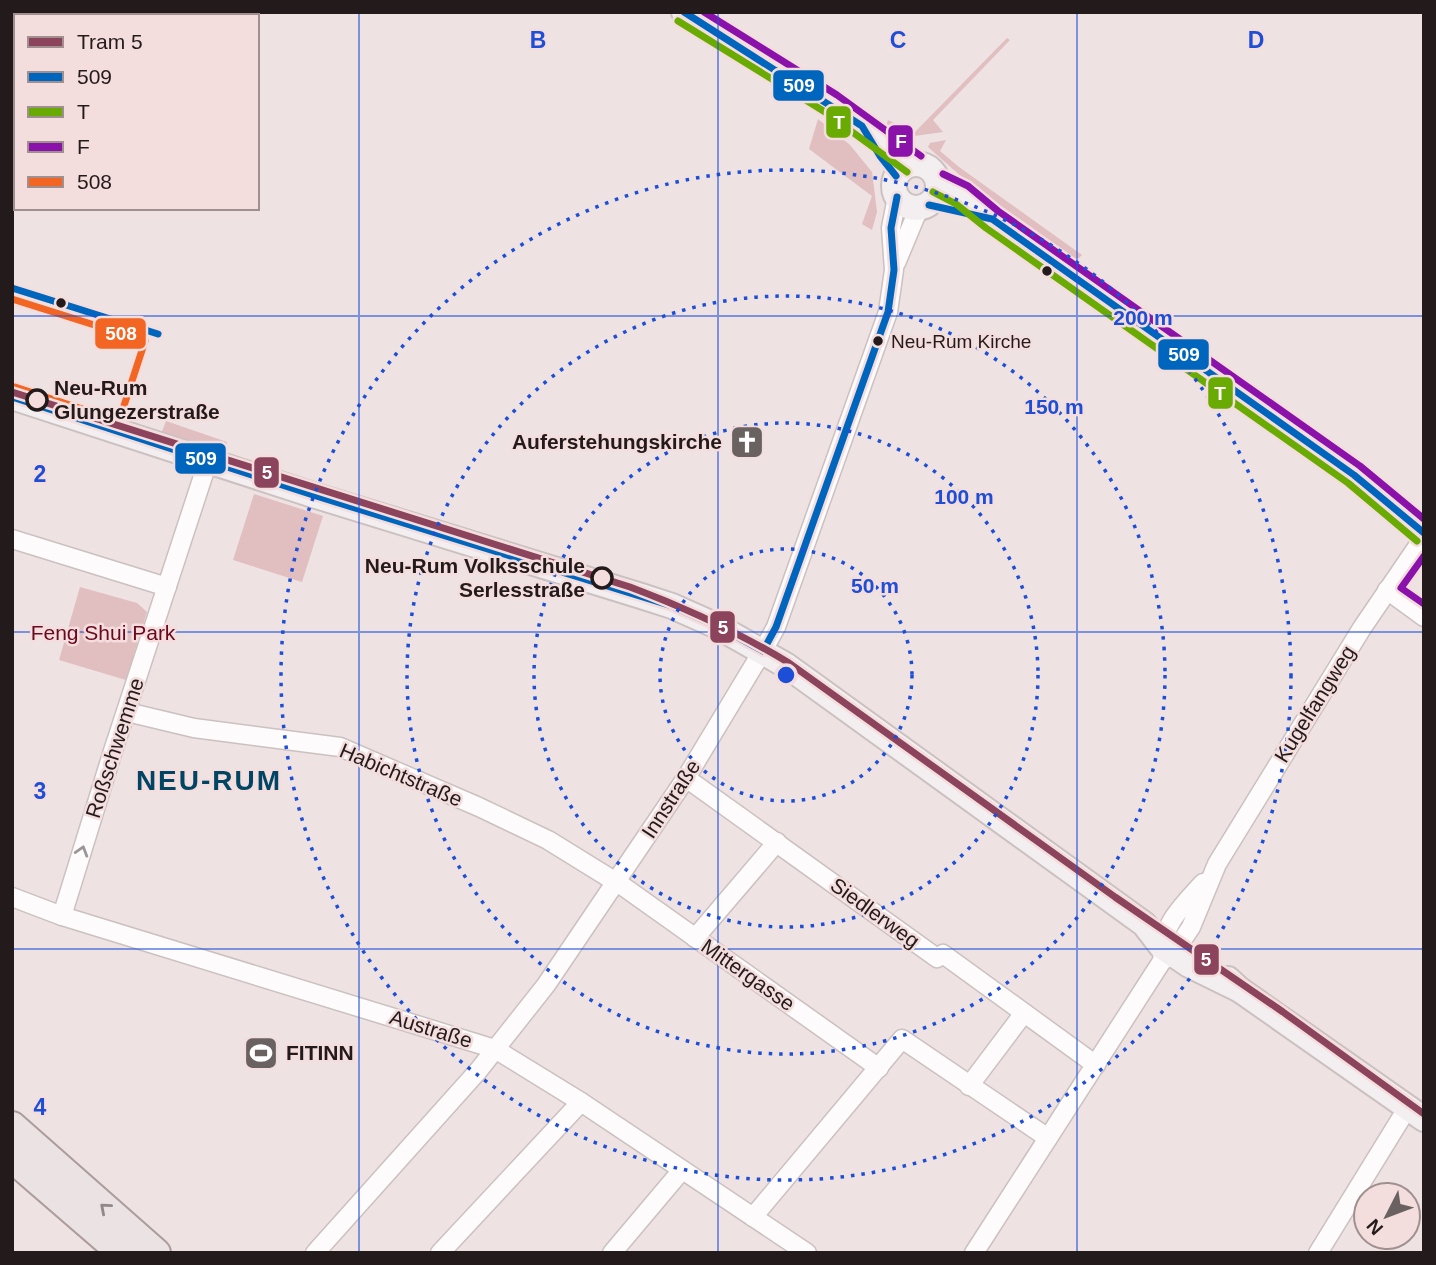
<svg xmlns="http://www.w3.org/2000/svg" width="1436" height="1265" font-family="Helvetica,sans-serif">
<style>
.green{fill:#e1bebf}
.lines{fill:none;stroke-linecap:round;stroke-linejoin:round}
.street-casing{stroke:#cbc1c1;stroke-width:21}
.secondary-casing{stroke:#cbc1c1;stroke-width:28}
.primary-casing{stroke:#ac9c9c;stroke-width:32}
.street{stroke:#fdfbfb;stroke-width:18}
.secondary{stroke:#f3eeef;stroke-width:24}
.primary{stroke:#eae2e3;stroke-width:28}
.bus-1-casing{stroke:#f4dddd;stroke-width:12}
.bus-2-casing{stroke:#f4dddd;stroke-width:12}
.bus-3-casing{stroke:#f4dddd;stroke-width:12}
.bus-4-casing{stroke:#f4dddd;stroke-width:12}
.bus-1{stroke:#0065bd;stroke-width:7}
.bus-2{stroke:#6aab03;stroke-width:7}
.bus-3{stroke:#8a12aa;stroke-width:7}
.bus-4{stroke:#f26522;stroke-width:7}
.tram-1-casing{stroke:#f4dddd;stroke-width:12}
.tram-1{stroke:#8b445b;stroke-width:7}
.oneway{stroke:#9b9696}
.oneway2{stroke:#908889}
.grid{fill:none;stroke:#1d4ed8;stroke-width:2;stroke-opacity:0.55}
.ring{fill:none;stroke:#1d4ed8;stroke-width:3.5;stroke-dasharray:3.5 7}
.bus-dot{fill:#231b1b;stroke:#f4dddd;stroke-width:2.5}
.stop-dot{fill:#f4dddd;stroke:#231b1b;stroke-width:3.5}
.labels{text-anchor:middle;stroke-width:5;stroke-linejoin:round;paint-order:stroke}
.bus-label{font-size:19px;fill:#231b1b;stroke:#f4dddd;text-anchor:start}
.stop-label{font-size:21px;font-weight:bold;fill:#231b1b;stroke:#f4dddd;text-anchor:start}
.poi-label{font-size:21px;font-weight:bold;fill:#231b1b;stroke:#f4dddd;text-anchor:end}
.park-label{font-size:21px;fill:#6a081f;stroke:#f4dddd}
.street-label{font-size:21px;fill:#231b1b;stroke:#f4dddd}
.district-label{font-size:28px;font-weight:bold;letter-spacing:2px;fill:#014564;stroke:#f4dddd}
.grid-label{font-size:23px;text-anchor:middle;font-weight:bold;fill:#1d4ed8;stroke:#f4dddd;stroke-width:5;stroke-linejoin:round;paint-order:stroke}
.centre{fill:#1d4ed8;stroke:#f4dddd;stroke-width:3.5}
.ring-label{font-size:21px;text-anchor:middle;font-weight:bold;fill:#1d4ed8;stroke:#f4dddd;stroke-width:5;stroke-linejoin:round;paint-order:stroke}
.line-badge{stroke:#f4dddd;stroke-width:2.5}
.badge-label{font-size:19px;text-anchor:middle;font-weight:bold;fill:#fff}
</style>
<rect width="100%" height="100%" fill="#efe2e2"/>
<g class="green">
<path d="M1007,38L1010,40L933,120L943,132L907,137L886,126L888,120L914,133Z"/>
<path d="M818,119L850,145L872,172L877,212L872,230L862,224L872,196L809,149Z"/>
<path d="M946,140L940,151L959,167L1082,255L1079,258L1073,259L982,195L928,147L930,143Z"/>
<path d="M166,421L227,442L223,456L161,434Z"/>
<path d="M254,494L323,516L302,582L233,560Z"/>
<path d="M80,587L137,603L147,612L126,680L59,660Z"/>
</g>
<g class="lines">
<g class="street-casing">
<g id="street">
<path d="M896,263L919,208"/>
<path d="M12,539L167,587"/>
<path d="M1387,590L1424,617"/>
<path d="M127,712L194,728L340,747L479,807L548,840L624,887L879,1068"/>
<path d="M686,778L937,958L943,954L1096,1065"/>
<path d="M12,897L62,916L495,1049L581,1102L807,1253"/>
<path d="M62,916L112,754L208,461"/>
<path d="M695,938L777,842"/>
<path d="M1162,954C1161,925 1185,903 1203,883"/>
<path d="M969,1086L1024,1013"/>
<path d="M753,1217L902,1039L1048,1138"/>
<path d="M315,1253L478,1071L546,985L686,778L765,647L776,627L888,312L894,270L891,228L897,197"/>
<path d="M440,1253L581,1102"/>
<path d="M612,1253L682,1170"/>
<path d="M974,1253L1162,961L1173,954L1191,927L1217,864L1362,628L1424,537"/>
<path d="M1318,1253L1408,1107"/>
</g>
</g>
<g class="secondary-casing">
<g id="secondary">
<path d="M684,12C759,59 846,107 914,164"/>
<circle cx="916" cy="186" r="22"/>
<path d="M938,183L962,195L992,219L1354,475L1424,533"/>
<path d="M12,397L313,495L641,596L672,606L717,626L787,666L1144,924L1161,946L1189,965L1240,990"/>
<path d="M1228,979L1240,990L1424,1119"/>
</g>
</g>
<g class="primary-casing">
<g id="primary">
<path d="M12,1126L156,1253"/>
<path d="M12,1158L122,1253"/>
</g>
</g>
<use href="#street" class="street"/>
<use href="#secondary" class="secondary"/>
<use href="#primary" class="primary"/>
<g class="bus-1-casing">
<g id="bus-1">
<path d="M684,12L862,126L880,156L896,176"/>
<path d="M929,205L992,219L1354,475L1424,533"/>
<path d="M12,288L158,334"/>
<path d="M12,397L313,495L672,606L717,626L763,651"/>
<path d="M763,651L776,627L888,312L894,270L891,228L897,197"/>
</g>
</g>
<g class="bus-2-casing">
<g id="bus-2">
<path d="M678,21L825,112L907,172"/>
<path d="M933,192L956,204L986,228L1348,483L1417,541"/>
</g>
</g>
<g class="bus-3-casing">
<g id="bus-3">
<path d="M704,12L837,95L921,156"/>
<path d="M943,174L968,186L998,211L1360,466L1424,519"/>
<path d="M1424,556L1401,588L1424,604"/>
</g>
</g>
<g class="bus-4-casing">
<path id="bus-4" d="M12,299L145,341L119,421L15,387"/>
</g>
<use href="#bus-1" class="bus-1"/>
<use href="#bus-2" class="bus-2"/>
<use href="#bus-3" class="bus-3"/>
<use href="#bus-4" class="bus-4"/>
<g class="tram-1-casing">
<path id="tram-1" d="M12,392L630,587C686,608 738,632 789,663L1115,897L1283,1012L1424,1114"/>
</g>
<use href="#tram-1" class="tram-1"/>
</g>
<defs><path id="oneway-chevron" d="M-2-3.5L2.5 0L-2 3.5" fill="none" stroke-width="1.6" stroke-linecap="round" stroke-linejoin="round" transform="scale(1.75)"/></defs>
<use class="oneway" href="#oneway-chevron" transform="translate(82 851) rotate(-73)"/>
<use class="oneway2" href="#oneway-chevron" transform="translate(105 1208) rotate(-139)"/>
<path class="grid" d="M359,12V1253M718,12V1253M1077,12V1253M12,316H1424M12,632H1424M12,949H1424"/>
<g class="ring">
<circle cx="786" cy="675" r="126"/>
<circle cx="786" cy="675" r="252"/>
<circle cx="786" cy="675" r="379"/>
<circle cx="786" cy="675" r="505"/>
</g>
<defs>
<g id="church-square" transform="scale(1.75)"><rect x="-9" y="-9" width="18" height="18" rx="4" fill="#6a6161" stroke="#f4dddd"/><path d="M-1.2-6h2.4v3.5h3.3v2.4h-3.3V6h-2.4V-.1h-3.3v-2.4h3.3Z" fill="#fff"/></g>
<g id="stadium-square" transform="scale(1.75)"><rect x="-9" y="-9" width="18" height="18" rx="4" fill="#6a6161" stroke="#f4dddd"/><path d="M0-5a6.5 5 0 1 0 0 10a6.5 5 0 1 0 0-10ZM-3.5-1.8h7v3.6h-7Z" fill="#fff"/></g>
</defs>
<g fill-rule="evenodd">
<use href="#church-square" x="747" y="442"/>
<use href="#stadium-square" x="261" y="1053"/>
</g>
<g class="bus-dot">
<circle cx="1047" cy="271" r="6"/>
<circle cx="61" cy="303" r="6"/>
<circle cx="878" cy="341" r="6"/>
</g>
<g class="stop-dot">
<circle cx="37" cy="400" r="10"/>
<circle cx="602" cy="578" r="10"/>
</g>
<g class="labels">
<g class="bus-label">
<text x="891" y="348">Neu-Rum Kirche</text>
</g>
<g class="stop-label">
<text x="54" y="395">Neu-Rum<tspan x="54" dy="24">Glungezerstraße</tspan></text>
<text x="585" y="573" text-anchor="end">Neu-Rum Volksschule<tspan x="585" dy="24">Serlesstraße</tspan></text>
</g>
<g class="poi-label">
<text x="722" y="449">Auferstehungskirche</text>
<text x="286" y="1060" text-anchor="start">FITINN</text>
</g>
<g class="park-label">
<text x="103" y="640">Feng Shui Park</text>
</g>
<g class="street-label">
<text transform="translate(1315 704) rotate(-58)" y="7">Kugelfangweg</text>
<text transform="translate(115 748) rotate(-72)" y="7">Roßschwemme</text>
<text transform="translate(401 775) rotate(23)" y="7">Habichtstraße</text>
<text transform="translate(671 799) rotate(-57)" y="7">Innstraße</text>
<text transform="translate(875 913) rotate(36)" y="7">Siedlerweg</text>
<text transform="translate(748 975) rotate(35)" y="7">Mittergasse</text>
<text transform="translate(431 1029) rotate(17)" y="7">Austraße</text>
</g>
<g class="district-label">
<text x="209" y="790">NEU-RUM</text>
</g>
</g>
<g class="grid-label">
<text x="538" y="48">B</text>
<text x="898" y="48">C</text>
<text x="1256" y="48">D</text>
<text x="40" y="482">2</text>
<text x="40" y="799">3</text>
<text x="40" y="1115">4</text>
</g>
<circle cx="786" cy="675" r="10" class="centre"/>
<g class="ring-label">
<text x="1143" y="325">200 m</text>
<text x="1054" y="414">150 m</text>
<text x="964" y="504">100 m</text>
<text x="875" y="593">50 m</text>
</g>
<g class="line-badge">
<rect x="772" y="69" width="53" height="33" rx="7" fill="#0065bd"/>
<rect x="825" y="105" width="27" height="34" rx="7" fill="#6aab03"/>
<rect x="887" y="124" width="27" height="34" rx="7" fill="#8a12aa"/>
<rect x="94" y="317" width="53" height="33" rx="7" fill="#f26522"/>
<rect x="1157" y="338" width="53" height="33" rx="7" fill="#0065bd"/>
<rect x="1207" y="376" width="27" height="34" rx="7" fill="#6aab03"/>
<rect x="174" y="442" width="53" height="33" rx="7" fill="#0065bd"/>
<rect x="253" y="456" width="27" height="33" rx="7" fill="#8b445b"/>
<rect x="709" y="610" width="27" height="34" rx="7" fill="#8b445b"/>
<rect x="1193" y="943" width="27" height="33" rx="7" fill="#8b445b"/>
</g>
<g class="badge-label">
<text x="799" y="92">509</text>
<text x="839" y="129">T</text>
<text x="901" y="148">F</text>
<text x="121" y="340">508</text>
<text x="1184" y="361">509</text>
<text x="1220" y="400">T</text>
<text x="201" y="465">509</text>
<text x="267" y="479">5</text>
<text x="723" y="634">5</text>
<text x="1206" y="966">5</text>
</g>
<rect width="1436" height="1265" fill="none" stroke="#231b1b" stroke-width="28"/>
<rect x="14" y="14" width="245" height="196" fill="#f4dddd" stroke="#a08f8f" stroke-width="2"/>
<rect x="28" y="37" width="35" height="10" fill="#8b445b" stroke="#a08f8f" stroke-width="2"/>
<text x="77" y="49" font-size="21" fill="#231b1b">Tram 5</text>
<rect x="28" y="72" width="35" height="10" fill="#0065bd" stroke="#a08f8f" stroke-width="2"/>
<text x="77" y="84" font-size="21" fill="#231b1b">509</text>
<rect x="28" y="107" width="35" height="10" fill="#6aab03" stroke="#a08f8f" stroke-width="2"/>
<text x="77" y="119" font-size="21" fill="#231b1b">T</text>
<rect x="28" y="142" width="35" height="10" fill="#8a12aa" stroke="#a08f8f" stroke-width="2"/>
<text x="77" y="154" font-size="21" fill="#231b1b">F</text>
<rect x="28" y="177" width="35" height="10" fill="#f26522" stroke="#a08f8f" stroke-width="2"/>
<text x="77" y="189" font-size="21" fill="#231b1b">508</text>
<g transform="translate(1387 1216) rotate(228)"><circle r="33" fill="#f4dddd" stroke="#a08f8f" stroke-width="2"/>
<path d="M0-5L12 26L0 18L-12 26Z" fill="#6a6161"/>
<text y="-10" font-size="19" font-weight="bold" text-anchor="middle" fill="#231b1b">N</text>
</g>
</svg>
